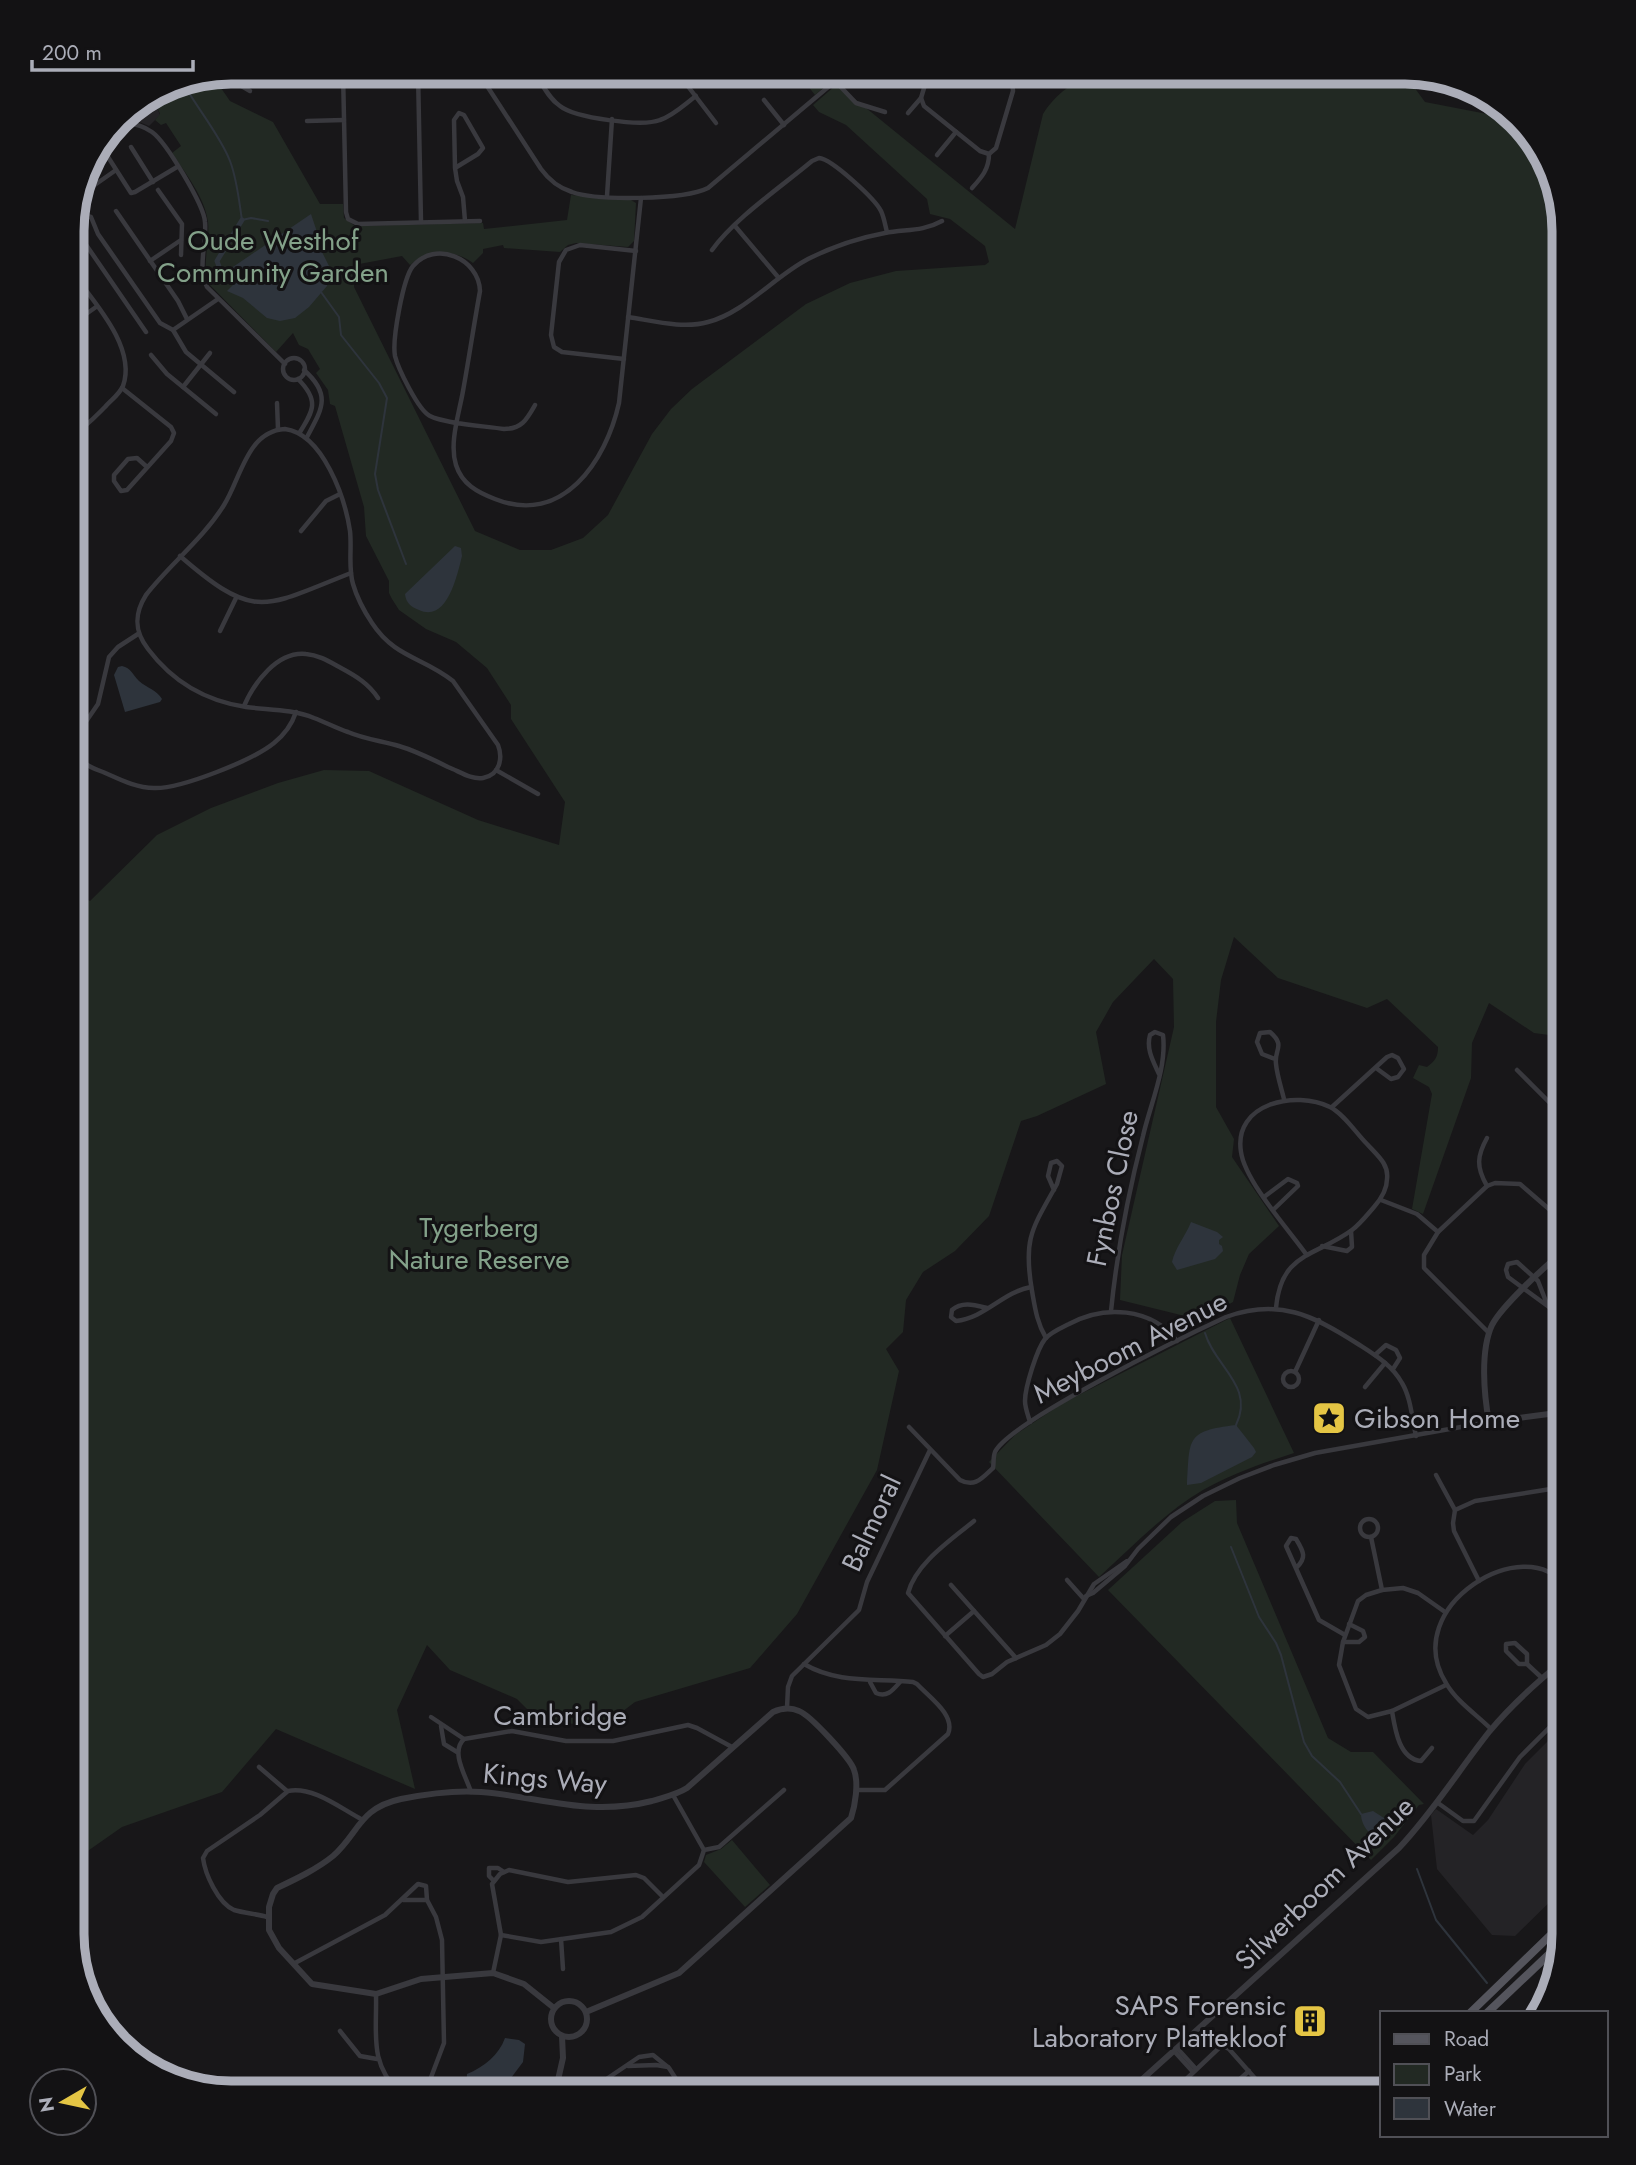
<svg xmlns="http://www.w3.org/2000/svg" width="1636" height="2165" font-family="Jost,sans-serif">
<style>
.built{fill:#242326}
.green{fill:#222923}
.water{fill:#2e343c}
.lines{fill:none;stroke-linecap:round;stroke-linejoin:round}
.stream{stroke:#2e343c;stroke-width:2}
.canal{stroke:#2e343c;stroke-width:5}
.minor{stroke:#39393e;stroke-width:4.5}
.tertiary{stroke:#39393e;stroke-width:6}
.primary{stroke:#55555d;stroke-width:8}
.labels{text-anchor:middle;stroke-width:6;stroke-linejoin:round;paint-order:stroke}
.park-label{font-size:28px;fill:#83a189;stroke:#131214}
.street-label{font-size:28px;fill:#abadb8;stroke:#131214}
.poi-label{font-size:28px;fill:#abadb8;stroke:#131214;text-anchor:start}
.rim{fill:none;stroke:#abadb8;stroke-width:9}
</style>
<rect width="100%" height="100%" fill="#181719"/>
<g class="built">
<path d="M152,95L160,115L149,126L137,121H118L126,111Z"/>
<path d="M1564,1725V1888L1515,1936L1492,1935L1437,1869L1431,1815L1436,1809L1473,1835L1488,1820L1525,1764Z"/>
</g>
<g class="green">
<path d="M797,72H838L839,74L815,95Z"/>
<path d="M1095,72H1403L1425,102L1513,119L1538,143L1564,231V1037L1534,1033L1489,1003L1472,1043L1471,1078L1423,1214L1412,1209L1432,1094L1429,1087L1413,1078L1419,1065L1427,1067C1435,1061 1438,1057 1438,1047L1387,999L1367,1008L1278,978L1234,937L1221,980L1216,1022V1107L1234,1139L1232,1157L1279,1226L1249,1254L1240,1275L1233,1302L1201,1320L1120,1300L1122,1255L1174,1027L1173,979L1154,959L1113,1002L1096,1032L1106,1084L1037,1116L1021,1121L989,1216L955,1251L923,1272L906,1300L903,1332L886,1349L899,1371L877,1470L797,1614L750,1668L635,1702L602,1727L538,1720L517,1699L450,1670L427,1645L397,1710L415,1789L276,1729L222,1792L122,1827L72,1862V891L90,901L157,835L211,808L278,783L324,770L369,771L478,820L559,845L565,802L511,719V705L487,668L456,642L426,629L399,610L392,599L389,593V581L366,536L364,507L335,406L330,404L328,390L316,373L320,369L308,349L299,345L293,333L276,352L208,283C202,264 210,242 208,222C205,197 185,173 172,153L181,146L166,123L161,125L155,120L160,114L152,95L170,84L212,75L230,101L273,122L320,204H343L344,218L355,226L483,223L484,229L567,220L571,195L631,200L636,203L634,241L628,247L576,243L568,245L560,252L504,248L503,245L483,249V253L473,263C455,249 427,249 410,265L402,256L354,265V287L475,531L520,550H551L583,538L608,515L652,434L671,409L692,389L806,304L850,283L896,271L985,265L989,262L985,246L950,219L930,214L927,199L846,125L819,112L813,105L836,85L855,99L1015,229L1043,114C1057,92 1073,83 1095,72Z"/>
<path d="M1230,1318L1294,1453C1263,1463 1232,1474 1203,1490C1164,1513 1132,1547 1099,1577L989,1462L1015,1435L1063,1403Z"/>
<path d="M1236,1500L1237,1523L1328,1738L1351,1752H1373L1424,1804L1419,1805L1394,1837L1371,1860L1108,1590L1182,1522L1215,1501Z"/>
<path d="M732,1840L770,1885L745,1907L704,1862L706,1855L721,1849Z"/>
</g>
<g class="water">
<path d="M311,214L319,238L318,244L330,268L327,286L309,307L295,318L280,321L267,318L243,298L227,291L235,283L231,281L227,283L217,274L225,269L227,271Z"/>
<path d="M455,546L461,548L462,556C457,576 447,623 419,610C411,607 406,603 405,594Z"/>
<path d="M122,666C131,668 133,675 139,681C147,688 157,690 162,699L160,702L125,712L114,675L118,667Z"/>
<path d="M1191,1222L1217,1232L1223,1237L1219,1240V1244L1222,1246L1223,1251L1215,1259L1177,1270L1172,1262C1175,1248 1186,1235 1191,1222Z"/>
<path d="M1236,1425L1254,1448L1256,1452L1252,1457L1201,1483L1187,1485C1190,1439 1185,1431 1236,1425Z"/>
<path d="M1373,1811L1395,1825V1828L1382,1841C1371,1837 1361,1826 1361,1814Z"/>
<path d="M505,2038L519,2040L525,2044L523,2062L508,2082L492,2093H469L466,2088L467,2074C484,2067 499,2055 505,2038Z"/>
</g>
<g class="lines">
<g class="stream">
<path d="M182,81C196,107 220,135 230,161C237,179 239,201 242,220L251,218L268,221"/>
<path d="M321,292L339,317L341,335L379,383L387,398L375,474L378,490L406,564"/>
<path d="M1205,1333C1215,1367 1255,1386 1236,1425"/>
<path d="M1231,1547L1259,1617L1276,1643L1281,1655L1304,1742L1312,1756L1340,1782L1361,1814"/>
<path d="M1417,1869L1436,1920L1487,1983"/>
<path d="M1507,2011L1508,2013"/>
</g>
<path class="canal" d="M221,272L217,261L242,220"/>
<g class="minor">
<path d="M231,72L238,84L250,91"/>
<path d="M343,72L346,212L348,219L358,224L480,221"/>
<path d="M418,72L421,222"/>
<path d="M478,72L541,169C549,180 559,188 572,192C597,201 684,200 708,188L846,72"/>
<path d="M534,72C542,83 548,98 560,106C575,118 642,127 660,120C673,116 685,104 696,96"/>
<path d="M677,72L716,123"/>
<path d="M836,82L856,103L885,112"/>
<path d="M921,98L924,106L980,151L989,154L996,148L1013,91L1012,80L1007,72"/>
<path d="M764,100L784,125"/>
<path d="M908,113L921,98L929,72"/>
<path d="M307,121L344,120"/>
<path d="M116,125C129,122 141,124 152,132C166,142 204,205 205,222C207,243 197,267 207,287L285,364"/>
<path d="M101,146L131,193L135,192L177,167"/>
<path d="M131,147L153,182"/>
<path d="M937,155L956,132"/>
<path d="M455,168L478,154L483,148L464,115L459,113L454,120L455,168L457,181L463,197L465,221"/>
<path d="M972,188C982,177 989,169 989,154"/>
<path d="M158,190L182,224L181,255"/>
<path d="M79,196L116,170"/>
<path d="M607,196L612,119"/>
<path d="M116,211L178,301L187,319"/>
<path d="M735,226L778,277"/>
<path d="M712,250C735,218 781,187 812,161L819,158C832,159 875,199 881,211C884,217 885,225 887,232"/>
<path d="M150,261L181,240"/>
<path d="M628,317C654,321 683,329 708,322C744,313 775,276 808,259C832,247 858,238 885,233C906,229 922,232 942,221"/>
<path d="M72,324L96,307"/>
<path d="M173,330L218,299"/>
<path d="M146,332L80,236L75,221L80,214L91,217L98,234L160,323L173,330L186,352L234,392"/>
<path d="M151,355L167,374L216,414"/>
<path d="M72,356V357"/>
<circle cx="294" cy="369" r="11"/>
<path d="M624,359L562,352L554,347L551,335L559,262L566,250L580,245L636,251"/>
<path d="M304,370C332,395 322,409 307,437"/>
<path d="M298,379C319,400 314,410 300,432"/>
<path d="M183,387L210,353"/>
<path d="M122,388L171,427L174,433L171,441L127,490L121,491L114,481V475L128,459L137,458L147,467"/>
<path d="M277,403L278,429"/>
<path d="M535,405C527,419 522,429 504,429C485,426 446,424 430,416C418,410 398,368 395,356C392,340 403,278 413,266C435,240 479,258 480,291C474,324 469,358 463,391C459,414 449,443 456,465C462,484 477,492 495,499C563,526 606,461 619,403L641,198"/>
<path d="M285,429C323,434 345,498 350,531C352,549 348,567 353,584C357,598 364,611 372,623C395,658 423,657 453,681L498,745C503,758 500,775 483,778C471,780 459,771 448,767C432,759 416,751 399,746C382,741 364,739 348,732C336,728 325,722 314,718C292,709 268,710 246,707C206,701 172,681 148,649C134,631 134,614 146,595C170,564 203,539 224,505C241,478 247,431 285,429Z"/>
<path d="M72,435C85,428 95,417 105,407C111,400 119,395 123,386C137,347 93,301 72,272"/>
<path d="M301,531L326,501L340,494"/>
<path d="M180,556C256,622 264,607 351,573"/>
<path d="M72,577L82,544L72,520"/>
<path d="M220,631L236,598"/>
<path d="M138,634L118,647L109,657L98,704L74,739C73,759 86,766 103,772C119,779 136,788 154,788C181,789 253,760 274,743C284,735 292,724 296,712"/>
<path d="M244,706C254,683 277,651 306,654C319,655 330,662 341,668C356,676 369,684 378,698"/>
<path d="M496,770L538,794"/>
<path d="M1275,1059L1262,1054L1257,1042L1260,1033L1270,1032C1286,1046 1274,1049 1276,1064C1277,1075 1281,1087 1284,1099"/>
<path d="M1517,1070L1564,1117"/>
<path d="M1332,1107L1387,1057L1392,1055L1398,1058L1404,1069L1398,1077L1391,1079L1376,1068"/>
<path d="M1487,1138C1477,1156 1476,1167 1487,1186"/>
<path d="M1264,1197L1288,1179L1297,1183L1298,1186L1273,1210"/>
<path d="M1381,1200L1417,1214L1438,1232"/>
<path d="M1322,1246L1347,1251L1352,1247L1351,1231"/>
<path d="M1547,1304L1538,1281L1517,1262L1508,1264L1506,1270L1508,1277L1564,1318"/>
<path d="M987,1308C975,1305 962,1301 952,1310L951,1317L956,1321C985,1318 1003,1292 1031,1287"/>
<path d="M1276,1308C1281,1252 1315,1257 1352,1230C1360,1224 1367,1215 1374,1207C1381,1199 1387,1190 1387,1179C1389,1164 1377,1155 1367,1144C1356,1133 1344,1114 1330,1107C1296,1090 1233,1103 1241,1152C1245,1181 1288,1229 1306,1254"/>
<path d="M1111,1311C1117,1252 1128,1194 1143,1136C1150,1105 1167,1068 1163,1035L1155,1032L1150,1035C1146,1049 1153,1061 1159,1074"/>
<path d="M1489,1333L1424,1268V1255L1438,1232L1487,1186L1495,1183L1520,1184L1564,1222"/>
<path d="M1046,1338C1037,1323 1035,1308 1032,1291C1023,1238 1032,1229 1057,1184L1062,1166L1057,1161L1051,1163L1048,1176L1054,1190"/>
<path d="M1375,1355L1386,1345L1396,1350L1400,1358L1393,1369"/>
<circle cx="1291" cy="1379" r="8"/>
<path d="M1295,1372L1319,1320"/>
<path d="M1365,1387L1385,1363"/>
<path d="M1030,1422C1028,1415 1025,1408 1025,1401C1025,1387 1037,1349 1045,1339C1051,1332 1061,1328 1069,1324C1104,1305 1151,1307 1177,1341"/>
<path d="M909,1427L960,1480C975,1488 982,1478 993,1468C994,1463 993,1457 995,1452C1009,1422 1187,1335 1226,1317C1279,1298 1313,1315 1358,1344C1375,1355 1392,1365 1402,1383C1411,1398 1412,1419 1416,1436"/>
<path d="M1436,1475L1455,1510"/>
<circle cx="1369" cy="1528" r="9"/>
<path d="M974,1521C951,1540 916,1563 908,1593L979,1674L983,1677L992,1674L1007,1662L1046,1645L1060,1634L1078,1611L1094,1584L1127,1561"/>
<path d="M1371,1537L1382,1590"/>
<path d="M1296,1568C1307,1558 1304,1552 1296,1539L1291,1538L1286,1546L1319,1620L1345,1635"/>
<path d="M1559,1578L1564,1568"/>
<path d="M1067,1580L1084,1599"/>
<path d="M1479,1581L1454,1531L1453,1523L1455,1510L1475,1501L1557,1488L1564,1490"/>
<path d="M951,1585L1016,1658"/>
<path d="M1086,1596L1093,1593L1125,1566L1138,1549L1171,1517L1203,1496L1240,1478L1274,1465L1315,1453L1489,1422"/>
<path d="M1445,1612L1418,1593L1403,1588L1382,1590L1366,1595L1358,1601L1343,1642L1339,1665L1356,1709L1368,1717L1392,1711L1446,1685"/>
<path d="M945,1636L974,1611"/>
<path d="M1343,1642H1359L1365,1637L1363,1631L1349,1624"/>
<path d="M804,1664C838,1684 875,1678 913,1682L917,1684C929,1697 956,1715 948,1734L885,1790H856"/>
<path d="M1527,1664V1654L1515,1643L1506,1644V1651L1519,1664H1527L1542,1678"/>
<path d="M870,1682L876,1693C887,1698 893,1690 900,1682"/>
<path d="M787,1708L788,1687L792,1676L859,1610L867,1582L930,1450"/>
<path d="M1392,1711C1395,1729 1399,1759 1421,1761L1432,1748"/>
<path d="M431,1717L464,1739"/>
<path d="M441,1726L444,1744L457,1752"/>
<path d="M1491,1729C1477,1715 1456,1701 1446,1683C1398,1606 1527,1530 1564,1586"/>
<path d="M259,1767L287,1791"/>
<path d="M471,1792C466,1776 450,1752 464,1739L512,1731L566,1741H613L688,1725L697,1728L732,1747"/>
<path d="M1438,1803L1463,1821H1474L1520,1757L1564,1713"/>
<path d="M704,1850L719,1847L784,1790"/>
<path d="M494,1881L489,1876V1868H498L504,1872"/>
<path d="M403,1900H427"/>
<path d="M267,1917C257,1914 244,1913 234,1910C218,1903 205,1874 203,1858L207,1851L260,1815L288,1791C313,1786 340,1808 361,1819"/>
<path d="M501,1935L541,1942L611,1932L642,1917L699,1865L704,1850L673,1795"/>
<path d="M561,1939L563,1969"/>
<path d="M295,1963L385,1915L418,1884L426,1886L427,1900L436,1917L442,1940L444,2043L430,2080L416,2093"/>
<path d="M493,1973L501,1935L492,1884L500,1874L509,1870L568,1882L636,1875L644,1878L663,1897"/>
<path d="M376,1994C377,2036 369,2061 399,2093"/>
<path d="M340,2031L360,2056L377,2059"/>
<path d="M1177,2048L1196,2069"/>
<path d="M1174,2051L1193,2072"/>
<path d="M628,2066L656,2065L668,2067"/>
<path d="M602,2082L639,2057L653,2055L669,2068L685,2093"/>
<path d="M1179,2093L1180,2085L1219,2048L1224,2046L1229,2049L1268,2093"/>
<path d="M1224,2093L1249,2071"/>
</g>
<g class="tertiary">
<path d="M1564,1412L1489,1422C1484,1395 1480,1351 1492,1325C1503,1304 1545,1267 1564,1250"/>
<circle cx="569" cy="2019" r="18"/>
<path d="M554,2008L524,1984L493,1973L421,1979L376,1994L312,1984L279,1948L269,1930V1907L273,1894L277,1888C296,1879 317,1869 333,1856C359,1833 359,1808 401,1799C426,1794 456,1790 481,1792C542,1797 588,1817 652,1801C664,1797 676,1795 687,1788L773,1712C782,1708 790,1707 799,1711C810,1715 851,1759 854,1770C859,1783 855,1806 851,1818L679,1973L586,2012"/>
<path d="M555,2093L563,2058L562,2036"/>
<path d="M1127,2093L1399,1848C1433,1812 1459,1770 1489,1732C1511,1705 1537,1682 1564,1660"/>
</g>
<g class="primary">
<path d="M1470,2013L1564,1922"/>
<path d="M1487,2013L1563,1941"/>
</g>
</g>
<defs>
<g id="sight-square" transform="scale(1.75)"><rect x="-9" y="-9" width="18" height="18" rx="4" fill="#e4c544" stroke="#131214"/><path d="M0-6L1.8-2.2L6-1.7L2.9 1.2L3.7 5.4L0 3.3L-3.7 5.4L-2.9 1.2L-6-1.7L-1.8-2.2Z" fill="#111"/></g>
<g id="building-square" transform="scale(1.75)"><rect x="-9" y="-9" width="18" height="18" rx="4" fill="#e4c544" stroke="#131214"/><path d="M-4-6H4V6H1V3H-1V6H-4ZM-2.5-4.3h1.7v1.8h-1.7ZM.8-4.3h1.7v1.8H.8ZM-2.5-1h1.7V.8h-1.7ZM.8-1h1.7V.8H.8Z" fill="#111"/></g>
</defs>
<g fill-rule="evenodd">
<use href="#sight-square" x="1329" y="1418"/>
<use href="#building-square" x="1310" y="2021"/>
</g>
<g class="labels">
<g class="park-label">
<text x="273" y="250">Oude Westhof<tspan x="273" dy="32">Community Garden</tspan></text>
<text x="479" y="1237">Tygerberg<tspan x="479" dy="32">Nature Reserve</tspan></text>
</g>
<g class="street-label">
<text transform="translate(1112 1188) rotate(-78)" y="10">Fynbos Close</text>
<text transform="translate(1130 1347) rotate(-27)" y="10">Meyboom Avenue</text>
<text transform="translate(871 1523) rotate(-65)" y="10">Balmoral</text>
<text x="560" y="1725">Cambridge</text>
<text transform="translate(545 1778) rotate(5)" y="10">Kings Way</text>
<text transform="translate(1324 1883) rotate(-44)" y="10">Silwerboom Avenue</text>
</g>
<g class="poi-label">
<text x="1354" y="1428">Gibson Home</text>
<text x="1286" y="2015" text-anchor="end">SAPS Forensic<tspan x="1286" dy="32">Laboratory Plattekloof</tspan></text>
</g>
</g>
<path d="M0 0H1636V2165H0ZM231 84H1405A147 147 0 0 1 1552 231V1934A147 147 0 0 1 1405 2081H231A147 147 0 0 1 84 1934V231A147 147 0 0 1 231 84Z" fill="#131214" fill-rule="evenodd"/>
<path class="rim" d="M231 84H1405A147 147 0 0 1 1552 231V1934A147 147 0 0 1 1405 2081H231A147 147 0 0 1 84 1934V231A147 147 0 0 1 231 84Z"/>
<rect x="1380" y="2011" width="228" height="126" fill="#131214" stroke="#505056" stroke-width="2"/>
<rect x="1394" y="2034" width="35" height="10" fill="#55555d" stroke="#505056" stroke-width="2"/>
<text x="1444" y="2046" font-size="21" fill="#abadb8">Road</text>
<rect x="1394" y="2064" width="35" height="21" fill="#222923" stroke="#505056" stroke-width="2"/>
<text x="1444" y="2081" font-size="21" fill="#abadb8">Park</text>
<rect x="1394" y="2098" width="35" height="21" fill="#2e343c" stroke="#505056" stroke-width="2"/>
<text x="1444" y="2116" font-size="21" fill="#abadb8">Water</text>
<g transform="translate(63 2102) rotate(261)"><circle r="33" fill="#131214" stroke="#505056" stroke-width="2"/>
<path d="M0-5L12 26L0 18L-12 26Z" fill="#e4c544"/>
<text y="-10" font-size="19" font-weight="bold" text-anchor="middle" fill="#abadb8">N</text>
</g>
<path d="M32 60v10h161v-10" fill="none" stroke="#abadb8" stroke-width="3.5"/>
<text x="42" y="60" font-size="21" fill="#abadb8" stroke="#131214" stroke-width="5" paint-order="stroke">200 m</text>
</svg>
